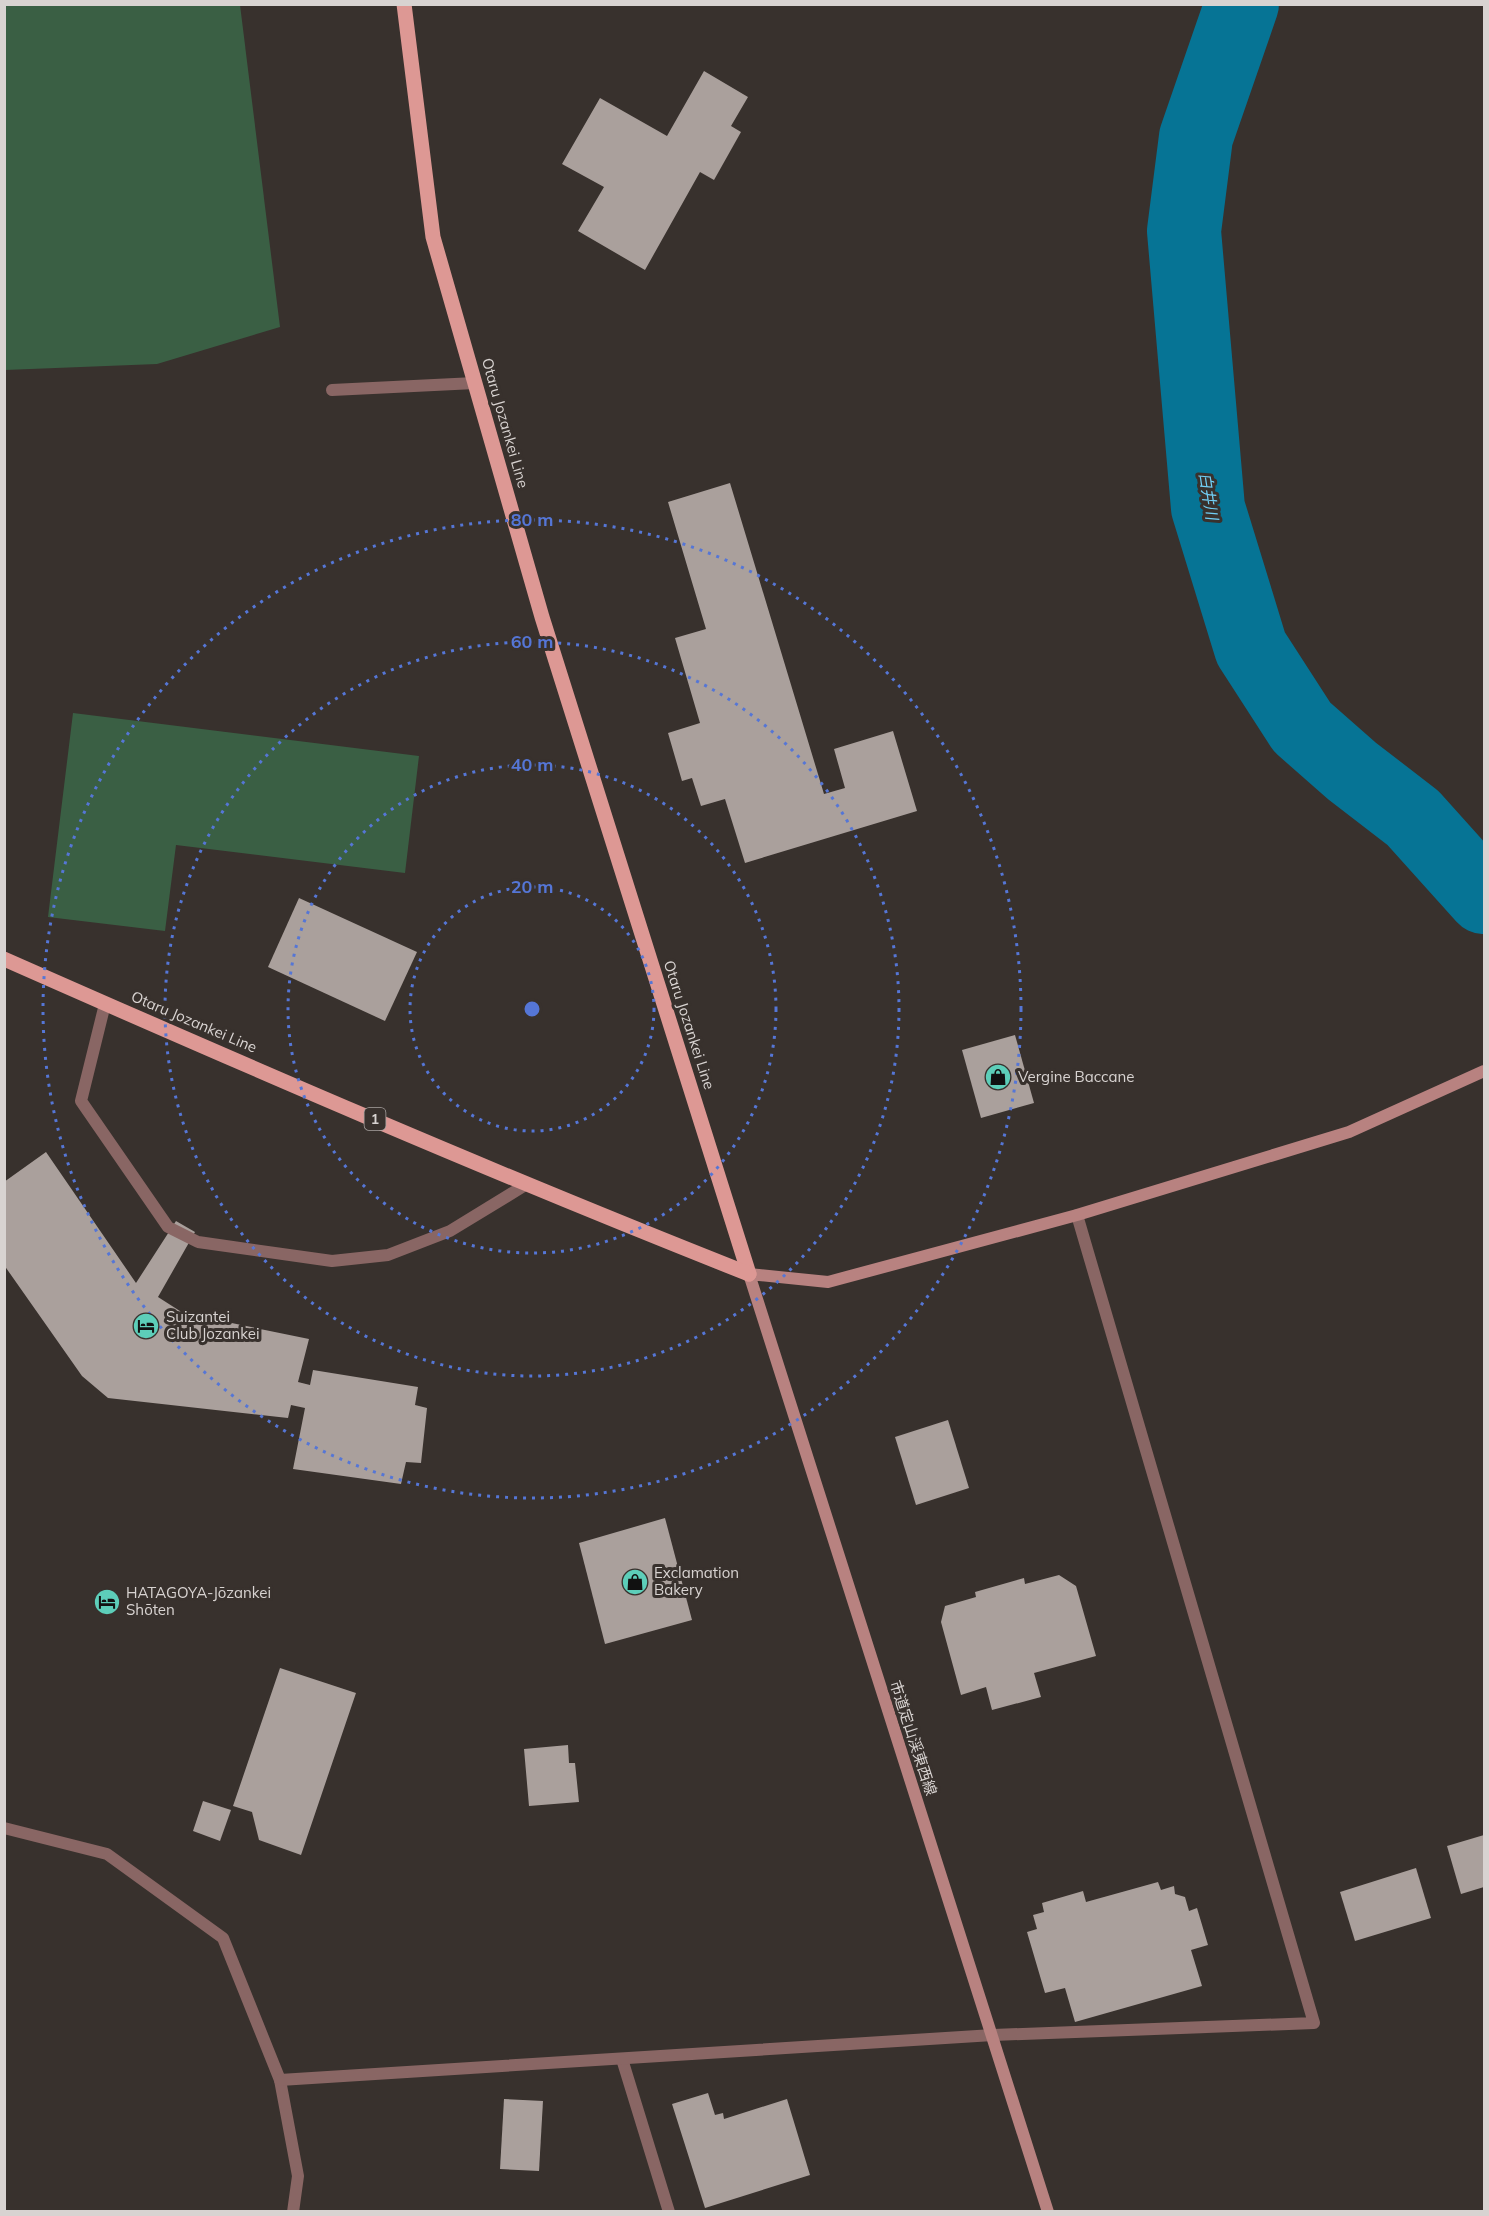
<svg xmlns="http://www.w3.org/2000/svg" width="1489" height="2216" font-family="Mulish,'Noto Sans JP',sans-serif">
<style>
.green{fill:#3a5f44}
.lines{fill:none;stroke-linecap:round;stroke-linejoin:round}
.river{stroke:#067495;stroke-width:74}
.building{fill:#aaa09c}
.lane{stroke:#896664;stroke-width:12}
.street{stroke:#896664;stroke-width:12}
.secondary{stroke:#b88280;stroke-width:12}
.primary{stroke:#dd9894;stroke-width:15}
.ring{fill:none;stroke:#5576d6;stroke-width:3;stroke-dasharray:3 6}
.labels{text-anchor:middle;stroke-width:6;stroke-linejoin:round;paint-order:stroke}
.shield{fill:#38312d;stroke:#a8a2a0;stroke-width:1.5}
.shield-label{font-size:14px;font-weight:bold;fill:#d8d3d1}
.street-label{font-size:15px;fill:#d8d3d1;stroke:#38312d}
.poi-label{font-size:15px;fill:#d8d3d1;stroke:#38312d;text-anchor:start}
.water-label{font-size:16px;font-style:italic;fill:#71cef4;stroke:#38312d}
.centre{fill:#5576d6;stroke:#38312d;stroke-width:3}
.ring-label{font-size:18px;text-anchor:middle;font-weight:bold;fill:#5576d6;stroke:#38312d;stroke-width:6;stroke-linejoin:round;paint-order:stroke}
</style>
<rect width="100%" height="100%" fill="#38312d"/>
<g class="green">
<path d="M4,5H240L280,327L157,364L5,370Z"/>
<path d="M73,713L419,756L405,873L176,845L165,931L48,917Z"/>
</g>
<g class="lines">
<path class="river" d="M1242,4L1196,137L1184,231L1208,508L1251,648L1302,727L1352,771L1413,818L1484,897"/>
</g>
<g class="building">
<path d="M704,71L748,97L731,126L741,132L714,180L700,172L645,270L578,231L604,187L562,164L600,98L667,136Z"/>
<path d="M730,483L824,794L845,788L834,749L893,731L917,811L745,863L725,799L701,806L692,778L682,781L668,733L700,723L675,638L706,629L668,502Z"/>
<path d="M299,898L417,952L385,1021L268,967Z"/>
<path d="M1015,1035L1034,1103L981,1118L962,1050Z"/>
<path d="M46,1152L136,1283L176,1221L195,1232L158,1297L183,1313L309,1339L298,1382L310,1385L313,1370L418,1387L415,1405L427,1408L421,1463L406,1462L401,1484L293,1469L305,1408L291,1405L288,1418L108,1398L82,1376L4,1265V1182Z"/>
<path d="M948,1420L969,1488L916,1505L895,1437Z"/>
<path d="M665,1518L692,1620L605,1644L579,1543Z"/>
<path d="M1059,1575L1076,1586L1096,1656L1034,1673L1041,1697L992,1710L986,1687L961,1695L941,1622L945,1606L976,1597L975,1592L1024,1578L1025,1584Z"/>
<path d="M280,1668L356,1693L301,1855L259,1840L252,1812L233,1806Z"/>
<path d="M568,1745L569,1763H575L579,1802L529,1806L524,1749Z"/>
<path d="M203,1801L231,1810L220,1841L193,1831Z"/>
<path d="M1484,1835V1887L1461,1894L1447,1846Z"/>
<path d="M1416,1868L1431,1918L1355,1941L1340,1892Z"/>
<path d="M1158,1882L1161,1890L1174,1886L1175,1894L1185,1897L1189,1911L1197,1908L1208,1945L1191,1950L1202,1986L1075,2022L1065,1988L1045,1993L1027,1932L1037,1929L1033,1915L1044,1912L1042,1903L1083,1891L1086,1902Z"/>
<path d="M708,2093L715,2115L723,2113L724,2119L787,2099L810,2175L705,2208L672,2104Z"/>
<path d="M504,2099L543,2101L539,2171L500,2169Z"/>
</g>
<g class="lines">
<g class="lane">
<path d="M332,390L475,383"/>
<path d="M105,1004L81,1101L168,1227L198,1242L332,1261L388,1255L450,1231L527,1184"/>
</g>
<g class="street">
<path d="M4,1828L107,1854L223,1938L280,2080L298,2176L293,2212"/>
<path d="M622,2059L669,2212"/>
<path d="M280,2080L993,2035L1314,2023L1077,1215"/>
</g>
<path class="secondary" d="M1048,2212L749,1274L828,1282L1077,1215L1349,1132L1484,1071"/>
<g class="primary">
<path d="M404,4L433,237L542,617L749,1274"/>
<path d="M4,959C251,1068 498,1175 749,1274"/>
</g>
</g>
<g class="ring">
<circle cx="532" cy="1009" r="122"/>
<circle cx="532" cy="1009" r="244"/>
<circle cx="532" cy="1009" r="367"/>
<circle cx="532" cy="1009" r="489"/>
</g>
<defs>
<g id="shop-disc" transform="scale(1.35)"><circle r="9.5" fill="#5dceb9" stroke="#38312d"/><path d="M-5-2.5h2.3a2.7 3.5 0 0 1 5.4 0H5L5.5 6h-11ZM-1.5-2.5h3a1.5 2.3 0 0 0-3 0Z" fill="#111"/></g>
<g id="hotel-disc" transform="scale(1.35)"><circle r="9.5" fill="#5dceb9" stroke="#38312d"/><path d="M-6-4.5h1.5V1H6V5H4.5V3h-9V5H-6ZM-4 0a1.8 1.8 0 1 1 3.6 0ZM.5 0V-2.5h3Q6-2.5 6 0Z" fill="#111"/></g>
</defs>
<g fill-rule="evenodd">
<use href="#shop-disc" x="998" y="1077"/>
<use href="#hotel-disc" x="146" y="1326"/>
<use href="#shop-disc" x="635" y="1582"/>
<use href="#hotel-disc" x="107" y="1602"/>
</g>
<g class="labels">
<rect class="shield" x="364.5" y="1108" width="21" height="22" rx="4.5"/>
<g class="shield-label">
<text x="375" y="1124">1</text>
</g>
<g class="street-label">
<text transform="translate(505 423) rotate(74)" y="5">Otaru Jozankei Line</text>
<text transform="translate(194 1022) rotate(23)" y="5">Otaru Jozankei Line</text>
<text transform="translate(689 1025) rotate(72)" y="5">Otaru Jozankei Line</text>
<text transform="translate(913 1738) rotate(72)" y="5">市道定山渓東西線</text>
</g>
<g class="poi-label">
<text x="1018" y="1082">Vergine Baccane</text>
<text x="166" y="1322">Suizantei<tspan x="166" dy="17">Club Jozankei</tspan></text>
<text x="654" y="1578">Exclamation<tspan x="654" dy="17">Bakery</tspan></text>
<text x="126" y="1598">HATAGOYA-Jōzankei<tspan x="126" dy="17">Shōten</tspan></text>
</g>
<g class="water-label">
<text transform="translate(1209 496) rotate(81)" y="6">白井川</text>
</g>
</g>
<circle cx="532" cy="1009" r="9" class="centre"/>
<g class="ring-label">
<text x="532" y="526">80 m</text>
<text x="532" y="648">60 m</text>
<text x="532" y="771">40 m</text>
<text x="532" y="893">20 m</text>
</g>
<rect width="1489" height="2216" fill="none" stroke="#d8d3d1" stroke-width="12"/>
</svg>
